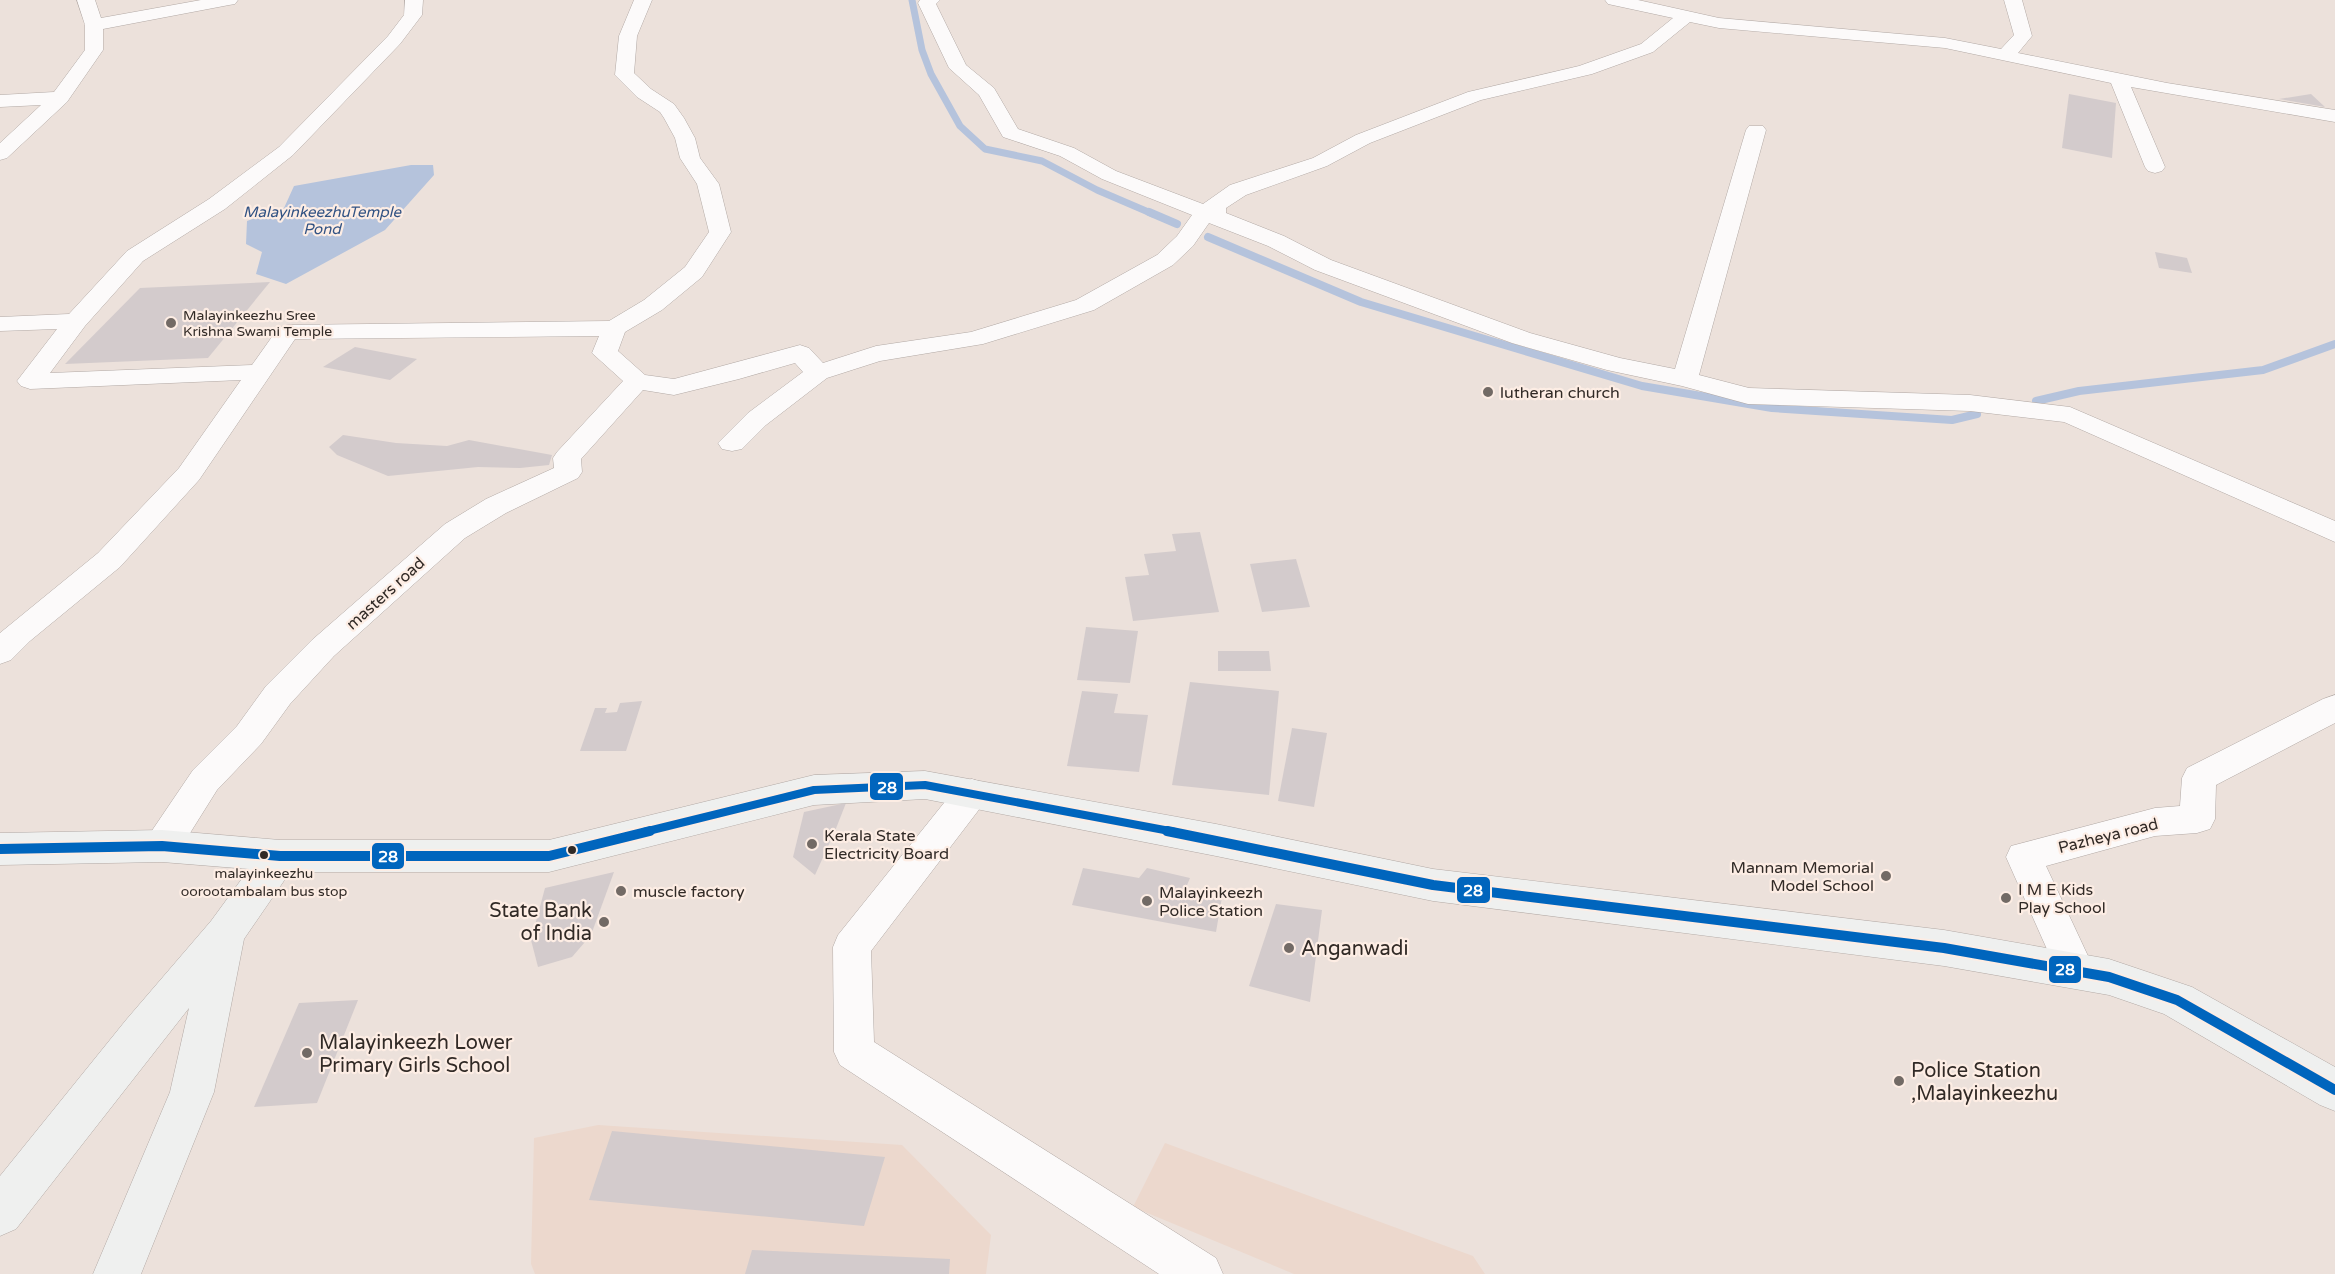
<svg xmlns="http://www.w3.org/2000/svg" width="2335" height="1274" font-family="'Varela Round',sans-serif">
<style>
.built{fill:#ecd8cd}
.water{fill:#b5c3dc}
.lines{fill:none;stroke-linecap:round;stroke-linejoin:round}
.stream-far1{stroke:#b5c3dc;stroke-width:7}
.stream{stroke:#b5c3dc;stroke-width:8}
.building{fill:#d3cbcc}
.minor-casing{stroke:#b2a9a5;stroke-width:1}
.secondary-casing{stroke:#b2a9a5;stroke-width:1}
.minor{fill:#fcfafa;fill-rule:evenodd}
.secondary{fill:#eff0ef;fill-rule:evenodd}
.bus-1-far1-casing{stroke:#fdede4;stroke-width:12}
.bus-1-casing{stroke:#fdede4;stroke-width:14}
.bus-1-far1{stroke:#0065bd;stroke-width:8}
.bus-1{stroke:#0065bd;stroke-width:10}
.poi-dot{fill:#726a65;stroke:#fdede4;stroke-width:2}
.bus-dot{fill:#312a26;stroke:#fdede4;stroke-width:2}
.labels{text-anchor:middle;stroke-width:4.5;stroke-linejoin:round;paint-order:stroke}
.far-poi-label{font-size:14px;fill:#312a26;stroke:#fdede4;text-anchor:start}
.bus-label{font-size:14px;fill:#312a26;stroke:#fdede4}
.far-water-label{font-size:15px;font-style:italic;fill:#315283;stroke:#fdede4}
.poi-label{font-size:16px;fill:#312a26;stroke:#fdede4;text-anchor:start}
.street-label{font-size:16px;fill:#312a26;stroke:#fdede4}
.near-poi-label{font-size:20px;fill:#312a26;stroke:#fdede4;text-anchor:start}
.line-badge{stroke:#fdede4;stroke-width:2}
.badge-label{font-size:16px;text-anchor:middle;font-weight:bold;fill:#fff}
</style>
<rect width="100%" height="100%" fill="#ece1db"/>
<g class="built">
<path d="M598,1125L902,1145L991,1235L986,1274H535L531,1264L534,1138Z"/>
<path d="M1165,1143L1473,1256L1485,1274H1294L1133,1207Z"/>
</g>
<path class="water" d="M411,165H433L434,175L385,230L286,284L256,274L262,252L246,244L247,221L284,208L294,186Z"/>
<g class="lines">
<path class="stream-far1" d="M912,0L922,50L931,74L960,126L985,149L1042,161L1097,190L1153,214"/>
<g class="stream">
<path d="M1149,212L1177,224"/>
<path d="M1208,237L1361,302L1642,386L1772,408L1952,420L1977,414"/>
<path d="M2036,401L2079,391L2263,370L2335,344"/>
</g>
</g>
<g class="building">
<path d="M2069,94L2116,103L2112,158L2062,148Z"/>
<path d="M2311,94L2325,107L2279,99Z"/>
<path d="M2155,252L2187,258L2192,273L2159,268Z"/>
<path d="M270,282L208,358L65,364L140,288Z"/>
<path d="M355,347L417,359L390,380L323,367Z"/>
<path d="M343,435L396,443L447,446L469,440L552,455L549,465L520,468L478,467L388,476L337,455L329,447Z"/>
<path d="M1200,532L1219,612L1133,621L1125,577L1149,575L1144,554L1176,551L1172,534Z"/>
<path d="M1296,559L1310,607L1262,612L1250,564Z"/>
<path d="M1086,627L1138,631L1130,683L1077,680Z"/>
<path d="M1218,651H1269L1271,671H1218Z"/>
<path d="M1190,682L1279,691L1269,795L1172,785Z"/>
<path d="M1082,691L1118,694L1114,713L1148,715L1139,772L1067,766Z"/>
<path d="M642,701L626,751H580L595,708H607L605,713L617,712L620,703Z"/>
<path d="M1292,728L1327,733L1314,807L1278,801Z"/>
<path d="M846,803L835,831L815,875L793,857L804,812Z"/>
<path d="M1083,868L1139,878L1147,868L1190,878L1185,890L1222,897L1216,932L1072,905Z"/>
<path d="M614,872L591,935L572,957L538,967L531,940L545,888Z"/>
<path d="M1276,904L1322,910L1310,1002L1249,986Z"/>
<path d="M358,1000L317,1103L254,1107L299,1003Z"/>
<path d="M612,1131L885,1157L864,1226L589,1200Z"/>
<path d="M752,1250L950,1259L949,1274H745Z"/>
</g>
<g class="lines">
<g class="minor-casing">
<g id="minor">
<path d="M77,0H95L101,18L201,0H238L235,4L229,5L103,29V50L67,102L7,158L0,160V143L41,105L0,107V95L54,92L85,50V25Z"/>
<path d="M405,0H423L422,15L400,44L293,155L225,209L143,261L85,326L50,373L252,365L279,327L288,325L609,321L644,300L685,267L709,232L697,184L680,158L675,138L664,118L660,112L637,97L615,75L619,36L634,0H652L637,36L634,73L651,89L674,104L684,118L695,138L700,158L719,184L731,232L702,277L662,310L625,332L618,351L645,375L674,379L800,345L809,348L823,363L876,346L971,332L1076,300L1157,255L1177,236L1192,215L1102,179L1060,156L1003,137L979,95L949,68L918,3L920,0H940L936,4L966,65L994,88L1018,129L1074,148L1116,171L1203,204L1230,185L1313,158L1356,135L1468,92L1579,66L1641,44L1673,18L1608,4L1605,0H1638L1719,18L1945,38L2001,49L2014,35L2004,0H2022L2032,36L2018,53L2167,83L2335,110V122L2131,87L2165,167L2162,171L2155,173L2148,171L2145,167L2111,83L1945,48L1719,28L1690,22L1653,52L1592,74L1481,100L1370,143L1327,166L1246,195L1226,208V213L1284,236L1331,260L1530,333L1620,358L1675,369L1746,130L1749,126H1763L1766,130L1699,375L1749,388L1970,395L2070,407L2335,521V542L2064,422L1970,411L1748,404L1682,386L1607,370L1512,343L1315,270L1268,246L1209,223L1193,246L1173,265L1094,310L983,344L880,361L827,378L766,425L742,449L732,451L722,449L718,443L748,413L803,372L795,363L739,379L674,395L643,390L581,459L582,472L578,478L506,513L465,538L334,656L290,704L261,744L217,790L175,857L162,861L149,857L144,846L149,835L193,770L237,726L266,686L312,640L445,524L486,499L554,468L553,458L557,452L623,381L592,353L599,336L295,339L199,480L120,567L30,641L11,660L0,664V633L98,553L179,468L241,380L30,389L21,386L17,381L57,329L0,331V317L69,314L127,251L209,199L279,147L388,36L404,15Z"/>
<path d="M2335,695V723L2216,785L2215,819L2210,829L2197,833L2155,836L2046,866L2095,971L2090,983L2076,988L2062,983L2006,857L2011,846L2155,808L2180,806L2182,778L2187,768L2323,699Z"/>
<path d="M972,779L984,783L989,793L984,803L871,951L874,1042L1216,1258L1223,1274H1159L840,1065L834,1052L833,947L838,935L960,783Z"/>
</g>
</g>
<g class="secondary-casing">
<path id="secondary" d="M925,771L1216,824L1433,869L1944,930L2109,959L2192,987L2335,1067V1111L2320,1105L2164,1014L2109,995L1944,966L1433,901L1216,856L925,799L814,805L549,872H290L244,939L214,1092L141,1274H93L170,1092L189,1008L16,1229L0,1236V1176L126,1020L211,921L249,869L162,862L0,865V833L162,830L280,840H549L814,775Z"/>
</g>
<use href="#minor" class="minor"/>
<use href="#secondary" class="secondary"/>
<g class="bus-1-far1-casing">
<path id="bus-1-far1" d="M644,832L814,790L925,785L1175,832"/>
</g>
<g class="bus-1-casing">
<g id="bus-1">
<path d="M1167,831L1433,885L1944,948L2109,977L2177,1000L2335,1090"/>
<path d="M0,849L162,846L280,856H549L650,831"/>
</g>
</g>
<use href="#bus-1-far1" class="bus-1-far1"/>
<use href="#bus-1" class="bus-1"/>
</g>
<g class="poi-dot">
<circle cx="171" cy="323" r="6"/>
<circle cx="1488" cy="392" r="6"/>
<circle cx="812" cy="844" r="6"/>
<circle cx="1886" cy="876" r="6"/>
<circle cx="621" cy="891" r="6"/>
<circle cx="2006" cy="898" r="6"/>
<circle cx="1147" cy="901" r="6"/>
<circle cx="604" cy="922" r="6"/>
<circle cx="1289" cy="948" r="6"/>
<circle cx="307" cy="1053" r="6"/>
<circle cx="1899" cy="1081" r="6"/>
</g>
<g class="bus-dot">
<circle cx="572" cy="850" r="5"/>
<circle cx="264" cy="855" r="5"/>
</g>
<g class="labels">
<g class="far-poi-label">
<text x="183" y="320">Malayinkeezhu Sree<tspan x="183" dy="16">Krishna Swami Temple</tspan></text>
</g>
<g class="bus-label">
<text x="264" y="878">malayinkeezhu<tspan x="264" dy="18">oorootambalam bus stop</tspan></text>
</g>
<g class="far-water-label">
<text x="322" y="217">MalayinkeezhuTemple<tspan x="322" dy="17">Pond</tspan></text>
</g>
<g class="poi-label">
<text x="1500" y="398">lutheran church</text>
<text x="824" y="841">Kerala State<tspan x="824" dy="18">Electricity Board</tspan></text>
<text x="1874" y="873" text-anchor="end">Mannam Memorial<tspan x="1874" dy="18">Model School</tspan></text>
<text x="2018" y="895">I M E Kids<tspan x="2018" dy="18">Play School</tspan></text>
<text x="633" y="897">muscle factory</text>
<text x="1159" y="898">Malayinkeezh<tspan x="1159" dy="18">Police Station</tspan></text>
</g>
<g class="street-label">
<text transform="translate(385 593) rotate(-42)" y="6">masters road</text>
<text transform="translate(2108 835) rotate(-14)" y="6">Pazheya road</text>
</g>
<g class="near-poi-label">
<text x="592" y="917" text-anchor="end">State Bank<tspan x="592" dy="23">of India</tspan></text>
<text x="1301" y="955">Anganwadi</text>
<text x="319" y="1049">Malayinkeezh Lower<tspan x="319" dy="23">Primary Girls School</tspan></text>
<text x="1911" y="1077">Police Station<tspan x="1911" dy="23">,Malayinkeezhu</tspan></text>
</g>
</g>
<g class="line-badge">
<rect x="869" y="772" width="35" height="29" rx="6" fill="#0065bd"/>
<rect x="371" y="842" width="34" height="28" rx="6" fill="#0065bd"/>
<rect x="1456" y="876" width="35" height="28" rx="6" fill="#0065bd"/>
<rect x="2048" y="955" width="34" height="29" rx="6" fill="#0065bd"/>
</g>
<g class="badge-label">
<text x="887" y="793">28</text>
<text x="388" y="862">28</text>
<text x="1473" y="896">28</text>
<text x="2065" y="975">28</text>
</g>
</svg>
